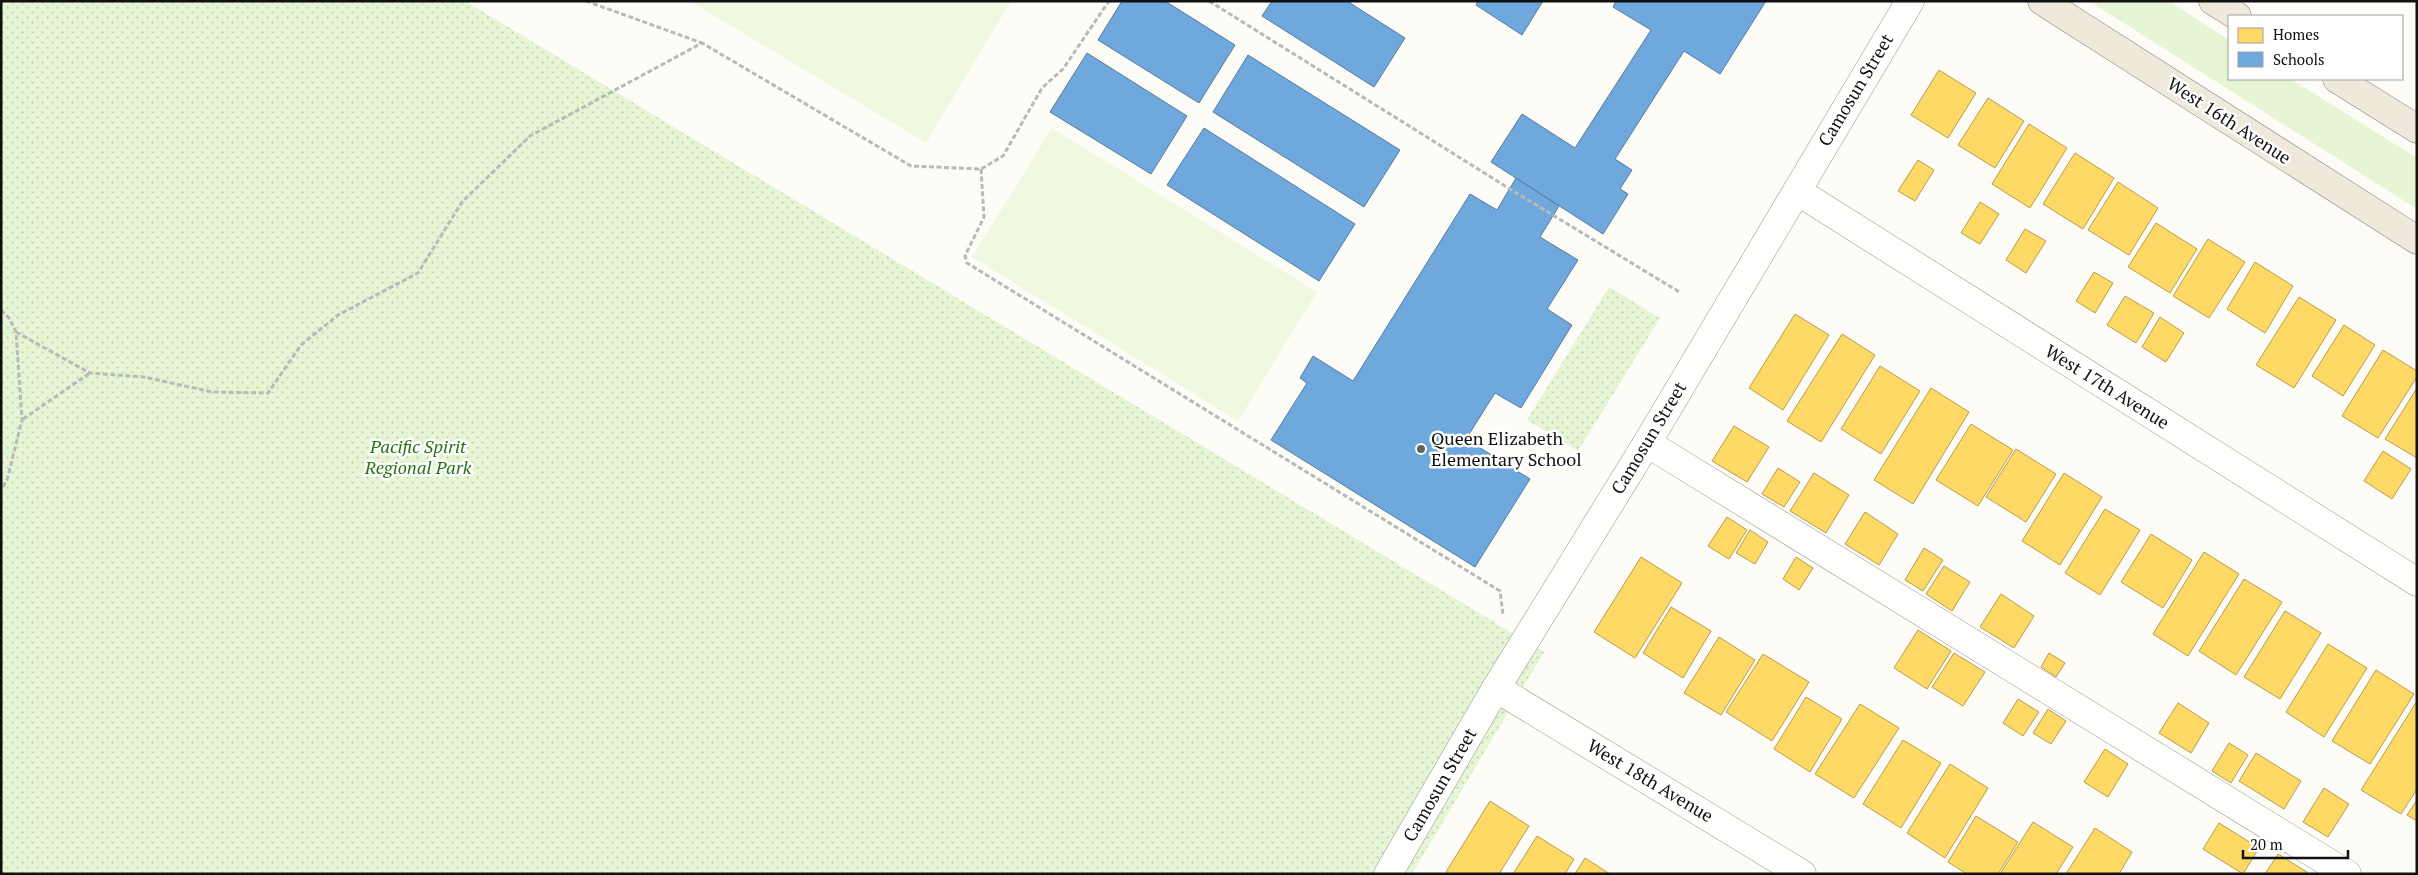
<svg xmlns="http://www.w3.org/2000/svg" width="2418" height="875" font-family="'PT Serif',serif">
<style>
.grass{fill:#e6f5d4}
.park{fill:url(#park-dots)}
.pitch{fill:#f0f8df}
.homes{fill:#ffd966;stroke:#b89d4c}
.schools{fill:#6fa8dc;stroke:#537b9f}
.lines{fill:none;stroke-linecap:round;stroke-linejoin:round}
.minor-casing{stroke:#979795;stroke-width:29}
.major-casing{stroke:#858482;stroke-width:29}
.path{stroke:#b9b9b8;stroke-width:3;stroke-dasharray:5 2.5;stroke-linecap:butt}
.minor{stroke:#fffffe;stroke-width:28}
.major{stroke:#eee9da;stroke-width:28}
.poi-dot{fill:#646362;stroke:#fff;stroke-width:2}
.labels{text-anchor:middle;stroke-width:5;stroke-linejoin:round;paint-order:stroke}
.street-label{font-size:18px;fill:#111;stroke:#fff}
.poi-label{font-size:18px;fill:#111;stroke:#fff;text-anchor:start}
.park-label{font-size:18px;font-style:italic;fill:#287217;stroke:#fff}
</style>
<defs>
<pattern id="park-dots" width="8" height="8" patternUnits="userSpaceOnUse" patternTransform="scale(1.25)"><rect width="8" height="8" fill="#e6f5d4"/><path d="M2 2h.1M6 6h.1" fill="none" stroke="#c4d1b5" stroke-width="1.8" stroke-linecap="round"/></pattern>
</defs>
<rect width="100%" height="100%" fill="#fdfcf7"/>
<path class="grass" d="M2089,1H2169L2229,40V79H2291L2417,158V209Z"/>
<g class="park">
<path d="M1,1H465L1544,652L1412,874H1Z"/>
<path d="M1609,287L1660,318L1578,451L1527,420Z"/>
</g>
<g class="pitch">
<path d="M690,1H1011L926,143Z"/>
<path d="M1052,128L1317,292L1238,421L972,257Z"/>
</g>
<g class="homes">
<path d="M1939,70L1976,93L1948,138L1911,115Z"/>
<path d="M1988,98L2024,121L1995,168L1958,145Z"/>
<path d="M2029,124L2067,148L2030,208L1992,184Z"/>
<path d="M2075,153L2114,178L2083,229L2043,204Z"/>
<path d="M1918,160L1934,170L1915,201L1898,191Z"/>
<path d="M2118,182L2158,208L2129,255L2088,230Z"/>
<path d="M1980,202L1999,214L1980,244L1961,233Z"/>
<path d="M2156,223L2197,249L2170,293L2128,267Z"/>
<path d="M2025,229L2046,241L2026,273L2006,260Z"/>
<path d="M2208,239L2245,262L2209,318L2173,296Z"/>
<path d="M2255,262L2293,286L2265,333L2227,309Z"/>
<path d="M2094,272L2113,283L2095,313L2076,301Z"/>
<path d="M2125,296L2154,313L2136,343L2107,325Z"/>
<path d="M2299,297L2336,320L2294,388L2256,365Z"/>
<path d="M1795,314L1829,335L1783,410L1749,388Z"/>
<path d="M2160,317L2184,333L2166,362L2142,347Z"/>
<path d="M2344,325L2375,345L2343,396L2312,376Z"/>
<path d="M1842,334L1875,355L1821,442L1787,421Z"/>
<path d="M2383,350L2417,371V377L2378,438L2342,416Z"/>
<path d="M1880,366L1920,391L1881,454L1841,429Z"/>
<path d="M1931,388L1969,412L1913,504L1874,480Z"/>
<path d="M2417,388V458L2385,439Z"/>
<path d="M1971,424L2013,450L1978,506L1936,480Z"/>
<path d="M1734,426L1769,447L1747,482L1712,461Z"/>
<path d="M2016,449L2056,474L2026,522L1986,497Z"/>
<path d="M2383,451L2411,469L2392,499L2364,481Z"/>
<path d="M1778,468L1800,482L1784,507L1762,494Z"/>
<path d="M1814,473L1849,495L1826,533L1790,511Z"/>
<path d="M2064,473L2102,497L2060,565L2022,541Z"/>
<path d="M2105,509L2140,530L2100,595L2065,573Z"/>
<path d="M1865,512L1898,534L1879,565L1845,544Z"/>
<path d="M1727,517L1747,530L1729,559L1708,546Z"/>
<path d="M1750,530L1768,542L1755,564L1736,553Z"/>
<path d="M2151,534L2192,560L2163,608L2121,582Z"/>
<path d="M1924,548L1943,560L1923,591L1905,580Z"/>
<path d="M2204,552L2239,574L2188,656L2153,634Z"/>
<path d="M1641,557L1682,583L1635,658L1594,632Z"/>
<path d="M1796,557L1813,568L1799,590L1783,579Z"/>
<path d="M1944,566L1970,582L1952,611L1926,594Z"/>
<path d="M2244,579L2282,602L2236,675L2199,651Z"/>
<path d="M2001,594L2034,616L2014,648L1980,627Z"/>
<path d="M1671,607L1711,631L1683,678L1643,653Z"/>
<path d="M2285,611L2321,633L2280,699L2244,677Z"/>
<path d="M1918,630L1951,651L1927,689L1894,668Z"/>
<path d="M1719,637L1755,660L1721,715L1684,693Z"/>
<path d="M2328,644L2367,668L2324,737L2286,712Z"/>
<path d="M1954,653L1985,672L1963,706L1932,687Z"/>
<path d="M2049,653L2065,663L2056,677L2041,667Z"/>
<path d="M1763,654L1809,682L1772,741L1726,712Z"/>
<path d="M2376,670L2414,694L2370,764L2332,741Z"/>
<path d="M1806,697L1842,719L1810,772L1774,749Z"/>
<path d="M2018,699L2039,712L2023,736L2003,723Z"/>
<path d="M2417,701V789L2401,814L2361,790Z"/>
<path d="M2178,703L2209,723L2191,753L2159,733Z"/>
<path d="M1860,704L1899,728L1854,798L1815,774Z"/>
<path d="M2048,709L2066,721L2051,744L2033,733Z"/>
<path d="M1903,740L1941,763L1901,828L1863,804Z"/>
<path d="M2229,743L2248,755L2231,783L2212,771Z"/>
<path d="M2105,749L2128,764L2108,797L2084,782Z"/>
<path d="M2256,753L2301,781L2284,809L2239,781Z"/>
<path d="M1950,764L1988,788L1945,858L1907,833Z"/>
<path d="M2324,788L2349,804L2328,837L2303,822Z"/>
<path d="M2417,800V821L2407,815Z"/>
<path d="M1490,801L1529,826L1499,874H1448L1446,872Z"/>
<path d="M1976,816L2018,842L1998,874H1967L1948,862Z"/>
<path d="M2033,822L2073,847L2056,874H2000Z"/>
<path d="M2219,823L2259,848L2243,874L2203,849Z"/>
<path d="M2095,828L2132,852L2119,874H2066Z"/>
<path d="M1537,836L1574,859L1565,874H1513Z"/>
<path d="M2278,854L2307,872L2306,874H2265Z"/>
<path d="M1585,858L1610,874H1575Z"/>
</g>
<g class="schools">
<path d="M1122,1H1165L1235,45L1199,103L1098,40Z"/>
<path d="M1272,1H1351L1350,3L1405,38L1374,87L1262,16Z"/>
<path d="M1478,1H1543L1522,35L1476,5Z"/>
<path d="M1616,1H1766L1720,74L1684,51L1615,159L1632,170L1620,189L1628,194L1603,234L1491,162L1522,114L1575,148L1651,30L1613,7Z"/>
<path d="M1087,53L1187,116L1151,174L1050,112Z"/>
<path d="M1248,55L1400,150L1364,207L1213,112Z"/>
<path d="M1204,128L1355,224L1319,281L1167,185Z"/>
<path d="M1516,178L1559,206L1540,237L1578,260L1547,309L1572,325L1521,408L1495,393L1466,439L1530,479L1475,567L1271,440L1307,383L1300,378L1313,356L1353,381L1470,194L1497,210Z"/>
</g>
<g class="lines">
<g class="minor-casing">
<g id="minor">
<path d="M1797,191L2417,582"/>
<path d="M1647,443L2347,874"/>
<path d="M1496,688L1802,874"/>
<path d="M1388,874L1496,688L1647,443L1910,1"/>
</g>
</g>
<g class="major-casing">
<g id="major">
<path d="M2042,1L2417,240"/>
<path d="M2213,1L2237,16"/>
<path d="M2337,79L2417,129"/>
</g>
</g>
<g class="path">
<path d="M586,1L702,43"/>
<path d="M1209,1L1510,189L1681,293"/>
<path d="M981,169L984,217L965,256L967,263L1500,591L1503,615"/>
<path d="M1,310L9,318L16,332L22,420L7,480L1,490"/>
<path d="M16,332L90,373L144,377L212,392L268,393L301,345L338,315L418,273L462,202L530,136L702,43L911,166L981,169L1003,156L1042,88L1063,69L1109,1"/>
<path d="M23,419L90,373"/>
</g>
<use href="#minor" class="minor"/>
<use href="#major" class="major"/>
</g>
<circle class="poi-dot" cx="1421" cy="449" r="5"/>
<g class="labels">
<g class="street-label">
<text transform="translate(1856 90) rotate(-59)" y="6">Camosun Street</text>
<text transform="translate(2229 121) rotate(33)" y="6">West 16th Avenue</text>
<text transform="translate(2107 387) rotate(32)" y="6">West 17th Avenue</text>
<text transform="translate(1649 438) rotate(-59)" y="6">Camosun Street</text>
<text transform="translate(1650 781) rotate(31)" y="6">West 18th Avenue</text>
<text transform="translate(1440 785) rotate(-60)" y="6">Camosun Street</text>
</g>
<g class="poi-label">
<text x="1431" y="445">Queen Elizabeth<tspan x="1431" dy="21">Elementary School</tspan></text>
</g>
<g class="park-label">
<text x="418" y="453">Pacific Spirit<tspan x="418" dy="21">Regional Park</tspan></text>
</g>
</g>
<rect width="2418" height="875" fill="none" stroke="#111111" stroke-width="5"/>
<rect x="2228" y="15" width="175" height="65" fill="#ffffff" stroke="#a0a0a0"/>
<rect x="2238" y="28" width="25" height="15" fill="#ffd966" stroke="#a0a0a0"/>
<text x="2273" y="40" font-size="15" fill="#111111">Homes</text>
<rect x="2238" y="52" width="25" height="15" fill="#6fa8dc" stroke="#a0a0a0"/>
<text x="2273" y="65" font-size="15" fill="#111111">Schools</text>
<path d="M2243 850v8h105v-8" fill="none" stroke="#111111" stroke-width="2.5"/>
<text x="2250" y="850" font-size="15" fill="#111111" stroke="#ffffff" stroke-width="4" paint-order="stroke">20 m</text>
</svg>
